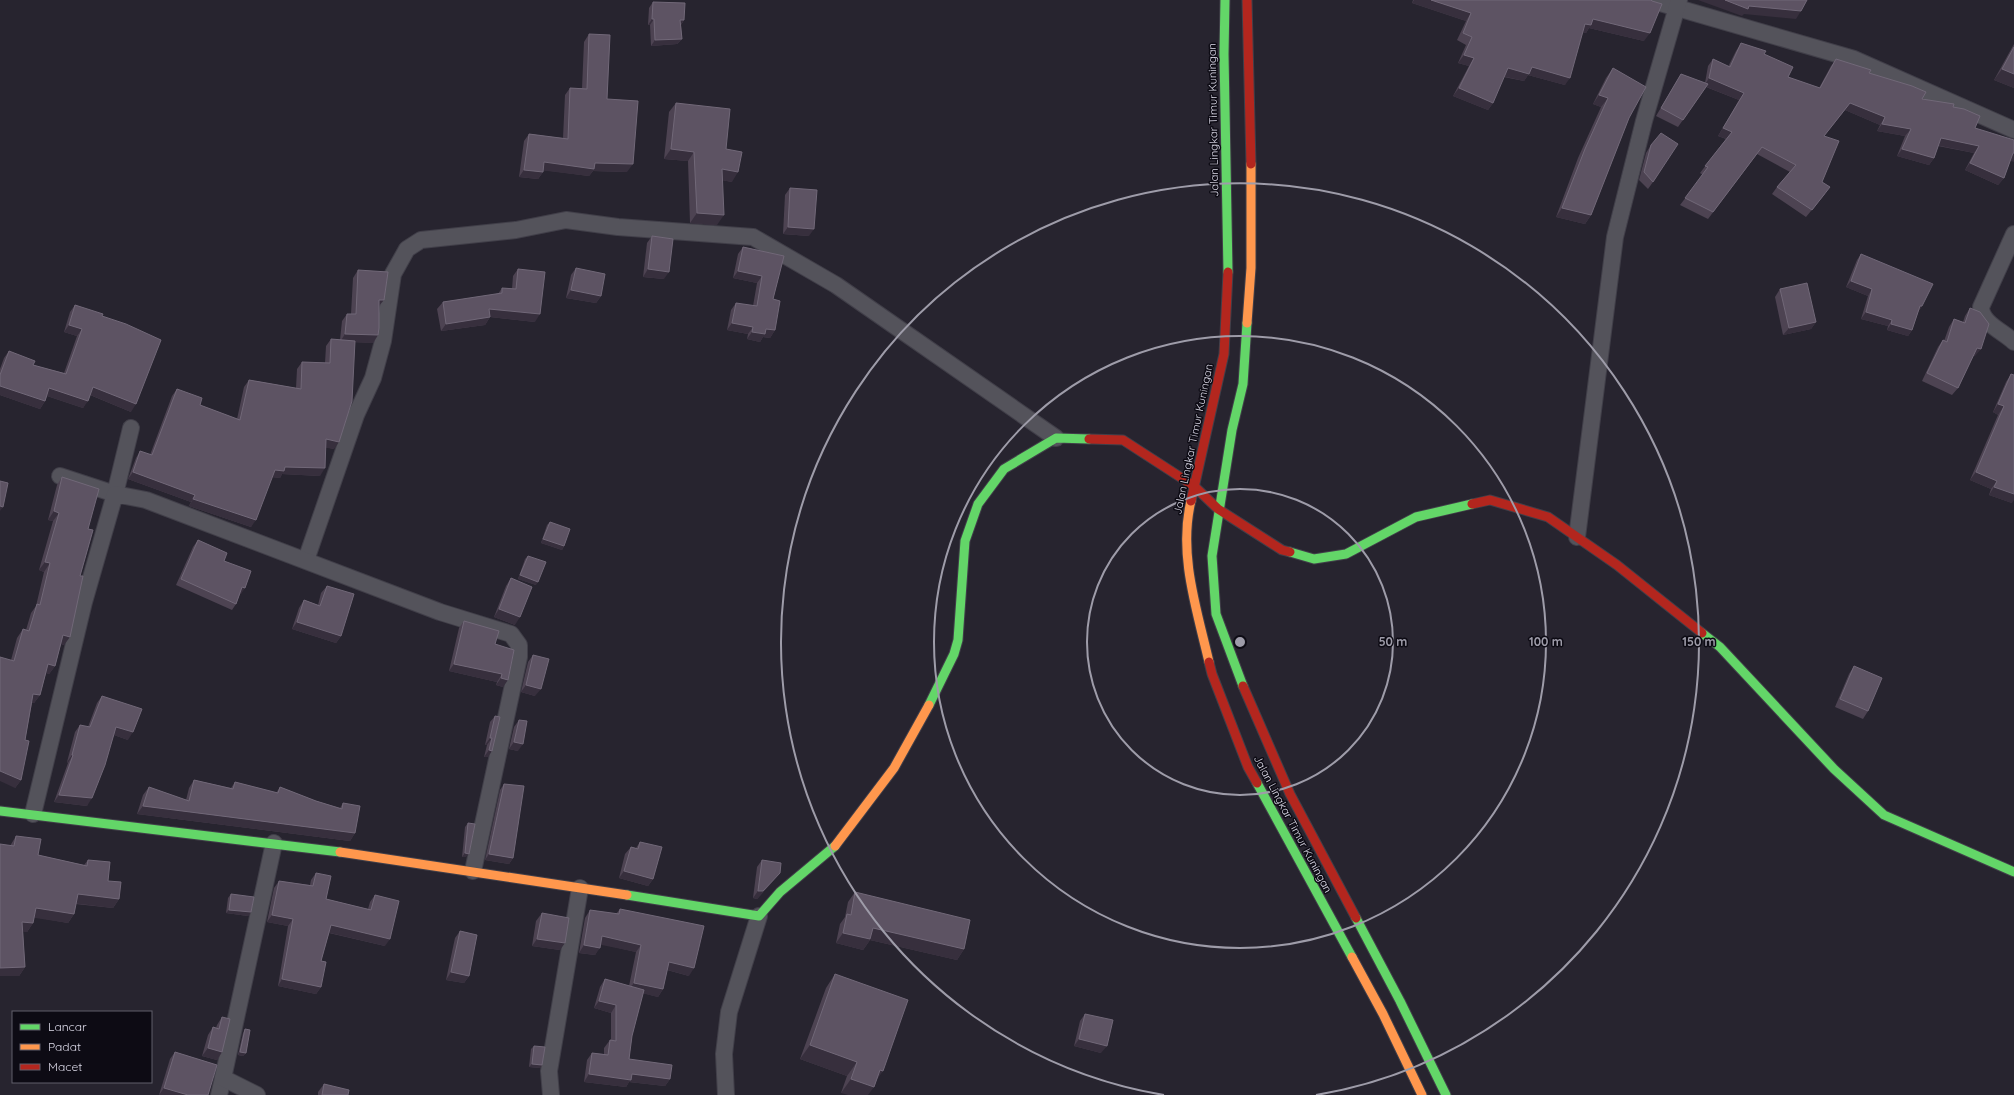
<svg xmlns="http://www.w3.org/2000/svg" width="2014" height="1095" font-family="Quicksand,sans-serif">
<style>
.lines{fill:none;stroke-linecap:round;stroke-linejoin:round}
.street-casing{stroke:#413f49;stroke-width:18}
.fast-casing{stroke:#413f49;stroke-width:11}
.slow-casing{stroke:#413f49;stroke-width:11}
.jam-casing{stroke:#413f49;stroke-width:11}
.street{stroke:#54535b;stroke-width:16}
.fast{stroke:#63d668;stroke-width:9}
.slow{stroke:#ff974d;stroke-width:9}
.jam{stroke:#b3261e;stroke-width:9}
.wall{fill:#4d4352}
.shaded-wall{fill:#372f3d}
.building{fill:#5d5363;stroke:#716878}
.ring{fill:none;stroke:#9e9ca9;stroke-width:2}
.labels{text-anchor:middle;stroke-width:3;stroke-linejoin:round;paint-order:stroke}
.street-label{font-size:11px;fill:#dedcea;stroke:#0d0b14}
.centre{fill:#9e9ca9;stroke:#0d0b14;stroke-width:2}
.ring-label{font-size:12px;text-anchor:middle;font-weight:bold;fill:#9e9ca9;stroke:#0d0b14;stroke-width:3;stroke-linejoin:round;paint-order:stroke}
</style>
<rect width="100%" height="100%" fill="#27242f"/>
<g class="lines">
<g class="street-casing">
<g id="street">
<path d="M1650,0L1854,59L2014,130"/>
<path d="M2014,234L1981,307C1981,323 2004,332 2014,342"/>
<path d="M60,476L115,494L131,428"/>
<path d="M1577,537L1615,237L1644,121L1679,0"/>
<path d="M306,560L356,415L373,378L383,341L393,274L407,249L421,240L516,230L566,220L618,227L753,237L836,285L1056,438"/>
<path d="M33,814L84,602L115,494L146,500L440,612L511,634L519,645V657L473,871"/>
<path d="M219,1095L223,1078"/>
<path d="M257,1095L223,1078L274,843"/>
<path d="M551,1095L549,1071L580,888"/>
<path d="M726,1095L724,1054L729,1012L759,916"/>
</g>
</g>
<g class="fast-casing">
<g id="fast">
<path d="M1225,0L1224,54L1228,272"/>
<path d="M1290,552L1314,559L1346,554L1416,517L1472,504"/>
<path d="M1702,633L1720,647L1834,769L1884,815L2014,872"/>
<path d="M1243,686L1216,614L1212,556L1232,430L1243,384L1247,323"/>
<path d="M929,705L954,654L958,640L965,541L978,504L1004,469L1056,438L1089,439"/>
<path d="M1257,783L1352,957"/>
<path d="M0,811L340,852"/>
<path d="M627,895L759,916L780,892L835,846"/>
<path d="M1356,918L1400,1001L1446,1095"/>
</g>
</g>
<g class="slow-casing">
<g id="slow">
<path d="M1247,323L1251,268V164"/>
<path d="M1191,501C1178,554 1197,610 1209,662"/>
<path d="M835,846L894,768L929,705"/>
<path d="M340,852L627,895"/>
<path d="M1352,957L1383,1014L1422,1095"/>
</g>
</g>
<g class="jam-casing">
<g id="jam">
<path d="M1247,0L1251,164"/>
<path d="M1089,439L1123,440L1194,486L1218,509L1282,550L1290,552"/>
<path d="M1191,501L1224,354L1228,272"/>
<path d="M1472,504L1490,500L1548,517L1617,565L1702,633"/>
<path d="M1209,662L1212,674L1248,767L1257,783"/>
<path d="M1243,686L1290,794L1356,918"/>
</g>
</g>
<use href="#street" class="street"/>
<use href="#fast" class="fast"/>
<use href="#slow" class="slow"/>
<use href="#jam" class="jam"/>
</g>
<g class="wall">
<path d="M1413,0H1651L1644,41L1589,28L1586,33L1582,32L1565,85L1528,75L1524,81L1504,77L1493,103L1488,110L1453,96L1469,66L1458,63L1466,45L1457,40L1466,21L1412,3Z"/>
<path d="M653,2L684,20L681,25L682,39L677,44L651,46L650,25H648L649,8Z"/>
<path d="M589,34L627,172L593,171L589,176L543,170V172L538,179L519,177L524,141L529,134L563,138L565,95L570,88H582L584,42Z"/>
<path d="M1741,43L1764,54L1788,77L1819,88L1831,66L1836,59L1869,73L1922,99L1953,107L2010,161L2004,178L1998,185L1965,170L1974,153L1938,146L1934,158L1929,165L1897,156L1905,136L1877,131L1880,125L1845,110L1824,136L1822,182L1825,194L1806,217L1772,194L1777,187L1790,172L1757,154L1708,219L1680,205L1703,175L1700,173L1726,139L1718,136L1739,100L1706,87L1678,127L1656,116L1681,74L1705,83L1708,66L1713,59L1728,67L1736,51Z"/>
<path d="M2014,44V88L1994,80Z"/>
<path d="M1613,68L1629,118L1591,215L1585,224L1556,217L1578,158L1601,107L1593,104L1606,78Z"/>
<path d="M676,103L726,149L732,182L722,180L717,225L690,223L688,161L664,159L669,112Z"/>
<path d="M1651,145L1653,182L1648,189L1639,180L1646,153Z"/>
<path d="M790,188L809,236L783,234L785,195Z"/>
<path d="M652,236L664,279L643,277L647,243Z"/>
<path d="M743,247L784,256L773,299L775,330L770,338L763,337L760,342L747,339L748,334L727,330L731,310L736,303L753,306L757,283L733,278L738,254Z"/>
<path d="M1861,254L1922,306L1918,312L1912,330L1908,336L1887,330L1888,326L1861,319L1868,296L1846,287L1857,260Z"/>
<path d="M576,268L601,296L596,303L566,298L571,275Z"/>
<path d="M518,269L535,322L490,317L485,325L441,331L437,309L443,302L498,294L502,288L512,289L513,276Z"/>
<path d="M358,270L379,307L378,335L373,343L355,342L334,449L325,447L320,476L282,474L280,478L272,477L251,527L189,506L191,502L128,479L136,458L140,451L150,455L172,396L177,389L200,405L237,419L244,387L249,380L296,388L297,369L302,362L325,363L326,346L331,339L340,340L342,321L347,314H351L353,278Z"/>
<path d="M1780,289L1816,322L1811,329L1783,335L1775,297Z"/>
<path d="M75,305L102,316L131,412L90,395L83,408L47,396L45,401L40,409L0,395V369L4,358L9,351L33,365L64,373L77,336L64,332L70,312Z"/>
<path d="M1970,308L1975,356H1973L1958,388L1952,395L1922,381L1938,347L1943,340L1944,341L1949,327L1954,319L1963,322L1965,316Z"/>
<path d="M2011,374L2012,503L1989,495L1991,489L1970,480L1998,415L1993,412L2006,382Z"/>
<path d="M62,477L88,529L80,576L64,645L61,644L55,666L49,674L46,673L40,695L34,703H32L25,740L21,780L15,788L11,660L17,638L23,629L26,630L31,613L36,606L44,572L39,570L53,521L48,520L57,485Z"/>
<path d="M550,522L564,546L562,550L541,543L547,525Z"/>
<path d="M198,540L224,561L241,594H240L236,604L232,610L176,585L193,547Z"/>
<path d="M528,556L536,585L518,579L525,559Z"/>
<path d="M511,578L515,625L494,617L506,586Z"/>
<path d="M327,586L341,636L336,643L292,629L299,608L304,600L318,605L321,593Z"/>
<path d="M464,621L495,644L514,650L503,687L496,685L497,682L449,671L459,628Z"/>
<path d="M533,655L535,696L521,692L528,662Z"/>
<path d="M1854,666L1868,711L1863,719L1835,707L1849,674Z"/>
<path d="M102,696L128,740L114,735L87,806L54,802L68,763L67,762L75,732L80,725L88,727L97,703Z"/>
<path d="M495,716L500,717L488,757H484L487,745H485L490,722Z"/>
<path d="M519,720L518,751L509,749L514,727Z"/>
<path d="M194,780L231,788L235,782L276,793L280,787L316,801L340,808L343,803L355,833L350,841L137,814L143,795L149,787L186,800L189,788Z"/>
<path d="M504,784L513,858L509,864L485,860L500,790Z"/>
<path d="M468,823L466,857H462L465,827Z"/>
<path d="M16,836L38,855L84,865L88,860L108,881L119,899L113,908L76,904L74,914L68,923L34,917L33,923L27,932L23,931L25,967L19,976H0V844L10,846Z"/>
<path d="M640,842L653,879L648,886L619,878L625,854L631,847L636,848Z"/>
<path d="M762,860L774,880L757,899L753,898L757,867Z"/>
<path d="M316,873L326,899L368,909L370,902L375,895L385,946L329,933L321,961V987L316,994L278,986L288,926L267,922L274,888L279,881L310,885L311,880Z"/>
<path d="M855,892L964,949L957,960L870,940L863,950L836,943L840,924L845,917L848,902Z"/>
<path d="M231,894L251,912L248,916L226,913L228,898Z"/>
<path d="M620,909L689,976L667,970L663,989L658,997L643,993L632,1036L629,1059L670,1079L665,1086L629,1082L626,1087L584,1082L587,1060L592,1053L604,1054V1048L610,1040H611V1013L594,1008L600,987L605,979L629,986L636,952L601,944L595,955L579,953L585,918L590,910L616,914Z"/>
<path d="M542,913L560,950L532,946L536,921Z"/>
<path d="M460,931L469,976L464,983L446,980L455,938Z"/>
<path d="M835,974L876,1081L841,1093L847,1076L800,1059L826,988Z"/>
<path d="M1085,1014L1101,1053L1074,1046L1080,1021Z"/>
<path d="M222,1017V1052L217,1060L202,1056L208,1035L213,1027L216,1028L217,1025Z"/>
<path d="M245,1029L246,1053L243,1056L238,1055L243,1033Z"/>
<path d="M534,1046L542,1065L540,1068L529,1067L531,1049Z"/>
<path d="M175,1052L217,1065L159,1095L170,1059Z"/>
<path d="M324,1084L348,1095H318V1092Z"/>
</g>
<g class="shaded-wall">
<path d="M1414,0H1431L1471,13L1466,21L1412,3Z"/>
<path d="M1698,0H1725L1801,11L1796,19L1744,14L1742,16Z"/>
<path d="M652,19H654L650,25H648Z"/>
<path d="M1593,19L1650,33L1644,41L1589,28L1586,33L1579,31L1585,24Z"/>
<path d="M680,20H684L680,26Z"/>
<path d="M682,39L677,44L651,46L655,40Z"/>
<path d="M1464,55L1474,58L1469,66L1458,63Z"/>
<path d="M1532,67L1570,78L1565,85L1528,75L1524,81L1502,76L1508,68Z"/>
<path d="M2002,69L2014,74V88L1994,80Z"/>
<path d="M1709,78L1744,93L1739,100L1704,86Z"/>
<path d="M1459,88L1493,103L1488,110L1453,96Z"/>
<path d="M1599,95L1608,98L1601,107L1593,104Z"/>
<path d="M1850,103L1885,117L1880,125L1845,110L1819,143Z"/>
<path d="M1882,124L1911,129L1905,136L1877,131Z"/>
<path d="M1723,128L1732,132L1727,139L1718,136Z"/>
<path d="M1941,138L1979,146L1974,153L1936,145Z"/>
<path d="M671,149L694,152L688,161L664,159Z"/>
<path d="M1902,149L1934,158L1929,165L1897,156Z"/>
<path d="M2013,153H2014V162L2008,160Z"/>
<path d="M544,162L595,163L633,164L627,172L593,171L589,176L539,170Z"/>
<path d="M1970,163L2004,178L1998,185L1965,170Z"/>
<path d="M722,169L738,172L732,182L715,179Z"/>
<path d="M524,170L543,172L538,179L519,177Z"/>
<path d="M1562,208L1591,215L1585,224L1556,217Z"/>
<path d="M697,213L724,215L717,225L690,223Z"/>
<path d="M788,227L814,229L809,236L783,234Z"/>
<path d="M648,269L669,272L664,279L643,277Z"/>
<path d="M738,271L762,276L757,283L733,278Z"/>
<path d="M1851,281L1872,289L1868,296L1846,287Z"/>
<path d="M571,290L601,296L596,303L566,298Z"/>
<path d="M379,300H384L378,307Z"/>
<path d="M1920,306H1922L1918,312Z"/>
<path d="M489,309L540,314L535,322L490,317L485,325L441,331L446,324Z"/>
<path d="M1866,312L1892,320L1888,326L1861,319Z"/>
<path d="M1816,322L1811,329L1783,335L1789,328Z"/>
<path d="M732,323L753,327L748,334L727,330Z"/>
<path d="M1891,324L1912,330L1908,336L1887,330Z"/>
<path d="M69,325L82,329L77,336L64,332Z"/>
<path d="M766,329L775,330L770,338L763,337L760,342L747,339L752,332Z"/>
<path d="M345,334L378,335L373,343L340,342Z"/>
<path d="M1977,348L1981,349L1975,356L1972,355Z"/>
<path d="M0,386L45,401L40,409L0,395Z"/>
<path d="M93,387L136,404L131,412L88,394Z"/>
<path d="M49,388L88,401L83,408L44,395Z"/>
<path d="M1998,404L2004,406L1998,415L1993,412Z"/>
<path d="M326,439L339,442L334,449L321,447Z"/>
<path d="M285,467L325,468L320,476L282,474L280,478L270,477L275,470Z"/>
<path d="M133,472L195,495L191,502L128,479Z"/>
<path d="M1976,472L1997,481L1991,489L1970,480Z"/>
<path d="M1994,487L2014,494V500L2012,503L1989,495Z"/>
<path d="M193,499L256,520L251,527L189,506Z"/>
<path d="M0,506L3,507L0,511Z"/>
<path d="M54,511L59,513L53,521L48,520Z"/>
<path d="M543,539L564,546L562,550L541,543Z"/>
<path d="M45,562L50,563L44,572L39,570Z"/>
<path d="M520,575L538,582L536,585L518,579Z"/>
<path d="M242,587L245,588L241,594L238,593Z"/>
<path d="M499,609L520,617L515,625L494,617Z"/>
<path d="M297,622L341,636L336,643L292,629Z"/>
<path d="M63,635L70,637L64,645L57,643Z"/>
<path d="M48,664L55,666L49,674L42,672Z"/>
<path d="M454,664L502,674L497,682L449,671Z"/>
<path d="M501,678L508,680L503,687L496,685Z"/>
<path d="M526,685L541,689L535,696L521,692Z"/>
<path d="M33,694L40,695L34,703L27,702Z"/>
<path d="M116,727L133,732L128,740L111,734Z"/>
<path d="M490,738H492L487,745H485Z"/>
<path d="M514,742L523,744L518,751L509,749Z"/>
<path d="M489,750L492,751L488,757H484Z"/>
<path d="M72,755H73L68,763L67,762Z"/>
<path d="M0,771L21,780L15,788L0,781Z"/>
<path d="M59,795L92,798L87,806L54,802Z"/>
<path d="M143,806L355,833L350,841L137,814Z"/>
<path d="M465,853L469,854L466,857H462Z"/>
<path d="M489,854L513,858L509,864L485,860Z"/>
<path d="M624,871L653,879L648,886L619,878Z"/>
<path d="M780,873L774,880L757,899L753,898L758,891Z"/>
<path d="M78,894L119,899L113,908L72,903Z"/>
<path d="M36,908L74,914L68,923L29,917Z"/>
<path d="M229,910L251,912L248,916L226,913Z"/>
<path d="M272,915L293,919L288,926L267,922Z"/>
<path d="M22,922L33,923L27,932L16,931Z"/>
<path d="M331,925L390,939L385,946L326,932Z"/>
<path d="M873,928L964,949L957,960L870,940L863,950L836,943L843,933Z"/>
<path d="M602,936L641,945L636,952L597,944Z"/>
<path d="M537,939L565,943L560,950L532,946Z"/>
<path d="M584,945L600,948L595,955L579,953Z"/>
<path d="M669,962L694,968L689,976L664,969Z"/>
<path d="M25,967L19,976H0V968Z"/>
<path d="M451,972L469,976L464,983L446,980Z"/>
<path d="M282,979L321,987L316,994L278,986Z"/>
<path d="M634,983L663,989L658,997L628,990Z"/>
<path d="M599,1001L616,1005L611,1013L594,1008Z"/>
<path d="M1079,1039L1107,1046L1101,1053L1074,1046Z"/>
<path d="M810,1045L857,1062L847,1076L800,1059Z"/>
<path d="M208,1048L222,1052L217,1060L202,1056Z"/>
<path d="M240,1052L246,1053L243,1056L238,1055Z"/>
<path d="M532,1064L542,1065L540,1068L529,1067Z"/>
<path d="M880,1070L883,1071L873,1085Z"/>
<path d="M589,1074H632L670,1079L665,1086L629,1082L626,1087L584,1082Z"/>
<path d="M851,1079L874,1087L868,1095H848L841,1093Z"/>
<path d="M164,1088L188,1095H159Z"/>
</g>
<g class="building">
<path d="M1431,0H1651L1652,1L1662,4L1650,33L1593,19L1591,25L1585,24L1570,78L1532,67L1529,74L1508,68L1493,103L1459,88L1474,58L1464,55L1472,37L1463,33L1471,13Z"/>
<path d="M1725,0H1807L1801,11L1749,6L1748,9Z"/>
<path d="M653,2L685,3L684,20H680L682,39L655,40L654,19H652Z"/>
<path d="M589,34L610,35L607,99L638,101L633,164L595,163L594,169L544,162L543,172L524,170L529,134L568,139L570,88L587,89Z"/>
<path d="M1741,43L1766,51L1764,54L1793,67L1788,77L1820,88L1836,59L1871,70L1869,73L1912,86L1926,92L1922,99L1954,104L1953,107L1964,109L1980,116L1975,128L2014,140V153H2013L2004,178L1970,163L1979,146L1941,138L1934,158L1902,149L1911,129L1882,124L1885,117L1850,103L1824,136L1839,141L1822,182L1830,187L1812,210L1777,187L1796,165L1762,147L1713,212L1685,198L1708,167L1705,166L1732,132L1723,128L1744,93L1709,78L1713,59L1730,67Z"/>
<path d="M2014,47V74L2002,69Z"/>
<path d="M1613,68L1646,87L1629,118L1591,215L1562,208L1585,149L1608,98L1599,95Z"/>
<path d="M1681,74L1708,84L1683,120L1661,108Z"/>
<path d="M676,103L730,109L726,149L742,152L738,172L722,169L724,215L697,213L694,152L671,149Z"/>
<path d="M1661,133L1678,144L1653,182L1644,172L1651,145Z"/>
<path d="M790,188L817,190L814,229L788,227Z"/>
<path d="M652,236L673,239L669,272L648,269Z"/>
<path d="M743,247L784,256L773,299L780,301L775,330L766,329L765,334L752,332L753,327L732,323L736,303L757,306L762,276L738,271Z"/>
<path d="M1861,254L1933,284L1922,306H1920L1912,330L1891,324L1892,320L1866,312L1872,289L1851,281Z"/>
<path d="M576,268L605,274L601,296L571,290Z"/>
<path d="M518,269L545,272L540,314L489,309L490,317L446,324L443,302L502,293V288L516,289Z"/>
<path d="M358,270L388,272L384,300H379V328L378,335L345,334L347,314H356Z"/>
<path d="M1807,283L1816,322L1789,328L1780,289Z"/>
<path d="M75,305L103,314L102,316L126,324L161,340L136,404L93,387L88,401L49,388L45,401L0,386V375L9,351L35,361L33,365L66,374L82,329L69,325Z"/>
<path d="M1970,308L1980,312L1989,324L1981,349L1977,348L1958,388L1927,373L1943,340L1947,342L1954,319L1965,323Z"/>
<path d="M331,339L355,341L352,401L339,442L326,439L325,468L285,467L284,471L275,470L256,520L193,499L195,495L133,472L140,451L152,455L177,389L202,398L200,405L240,420L249,380L301,389L302,362L330,363Z"/>
<path d="M2011,374L2014,375V494L1994,487L1997,481L1976,472L2004,406L1998,404Z"/>
<path d="M62,477L99,489L88,529L93,530L80,576H83L70,637L63,635L55,666L48,664L40,695L33,694L25,740L29,741L21,780L0,771V657L14,661L23,629L29,631L37,604L40,605L50,563L45,562L59,513L54,511Z"/>
<path d="M0,481L8,483L3,507L0,506Z"/>
<path d="M550,522L570,529L564,546L543,539Z"/>
<path d="M198,540L227,553L224,561L251,571L245,588L242,587L236,604L181,579Z"/>
<path d="M528,556L546,562L538,582L520,575Z"/>
<path d="M511,578L532,587L520,617L499,609Z"/>
<path d="M327,586L354,594L341,636L297,622L304,600L320,606Z"/>
<path d="M464,621L499,631L495,644L514,650L508,680L501,678L502,674L454,664Z"/>
<path d="M533,655L549,659L541,689L526,685Z"/>
<path d="M1854,666L1882,678L1868,711L1840,699Z"/>
<path d="M102,696L142,709L133,732L116,727L105,765L92,798L59,795L73,755H72L80,725L90,727Z"/>
<path d="M495,716L500,717L492,751L489,750L492,738H490Z"/>
<path d="M519,720L527,721L523,744L514,742Z"/>
<path d="M194,780L233,789L235,782L278,793L280,787L316,801L342,809L343,803L360,806L355,833L143,806L149,787L189,801Z"/>
<path d="M504,784L524,786L513,858L489,854Z"/>
<path d="M468,823L475,824L469,854L465,853Z"/>
<path d="M16,836L41,839L38,855L87,866L88,860L110,862L108,881L121,882L119,899L78,894L74,914L36,908L33,923L22,922L25,967L0,968V844L14,846Z"/>
<path d="M640,842L662,847L653,879L624,871L631,847L638,849Z"/>
<path d="M762,860L781,863L780,873L763,891H758Z"/>
<path d="M316,873L331,876L326,899L371,910L375,895L399,901L390,939L331,925L321,961L326,962L321,987L282,979L293,919L272,915L279,881L313,886Z"/>
<path d="M855,892L970,920L964,949L873,928L870,939L843,933L847,914L851,915Z"/>
<path d="M231,894L254,897L251,912L229,910Z"/>
<path d="M620,909L704,926L694,968L669,962L663,989L634,983L641,945L602,936L600,948L584,945L590,910L619,914Z"/>
<path d="M542,913L569,918L565,943L537,939Z"/>
<path d="M460,931L477,935L469,976L451,972Z"/>
<path d="M835,974L908,1000L883,1071L880,1070L874,1087L851,1079L857,1062L810,1045Z"/>
<path d="M605,979L644,990L632,1036L629,1059L672,1065L670,1079L632,1074L631,1080L589,1074L592,1053L608,1055L610,1040L616,1041V1005L599,1001Z"/>
<path d="M1085,1014L1113,1020L1107,1046L1079,1039Z"/>
<path d="M222,1017L230,1019L222,1052L208,1048L213,1027L219,1029Z"/>
<path d="M245,1029L250,1030L246,1053L240,1052Z"/>
<path d="M534,1046L545,1047L542,1065L532,1064Z"/>
<path d="M175,1052L217,1065L208,1095H188L164,1088Z"/>
<path d="M324,1084L349,1090L348,1095H322Z"/>
</g>
<g class="ring">
<circle cx="1240" cy="642" r="153"/>
<circle cx="1240" cy="642" r="306"/>
<path d="M1164 1095A459 459 0 1 1 1316 1095"/>
</g>
<g class="labels">
<g class="street-label">
<text transform="translate(1213 120) rotate(-91)" y="4">Jalan Lingkar Timur Kuningan</text>
<text transform="translate(1193 439) rotate(-78)" y="4">Jalan Lingkar Timur Kuningan</text>
<text transform="translate(1293 824) rotate(62)" y="4">Jalan Lingkar Timur Kuningan</text>
</g>
</g>
<circle cx="1240" cy="642" r="6" class="centre"/>
<g class="ring-label">
<text x="1393" y="646">50 m</text>
<text x="1546" y="646">100 m</text>
<text x="1699" y="646">150 m</text>
</g>
<rect x="12" y="1011" width="140" height="72" fill="#0d0b14" stroke="#615f6a"/>
<rect x="20" y="1024" width="20" height="6" fill="#63d668" stroke="#615f6a"/>
<text x="48" y="1031" font-size="12" fill="#dedcea">Lancar</text>
<rect x="20" y="1044" width="20" height="6" fill="#ff974d" stroke="#615f6a"/>
<text x="48" y="1051" font-size="12" fill="#dedcea">Padat</text>
<rect x="20" y="1064" width="20" height="6" fill="#b3261e" stroke="#615f6a"/>
<text x="48" y="1071" font-size="12" fill="#dedcea">Macet</text>
</svg>
